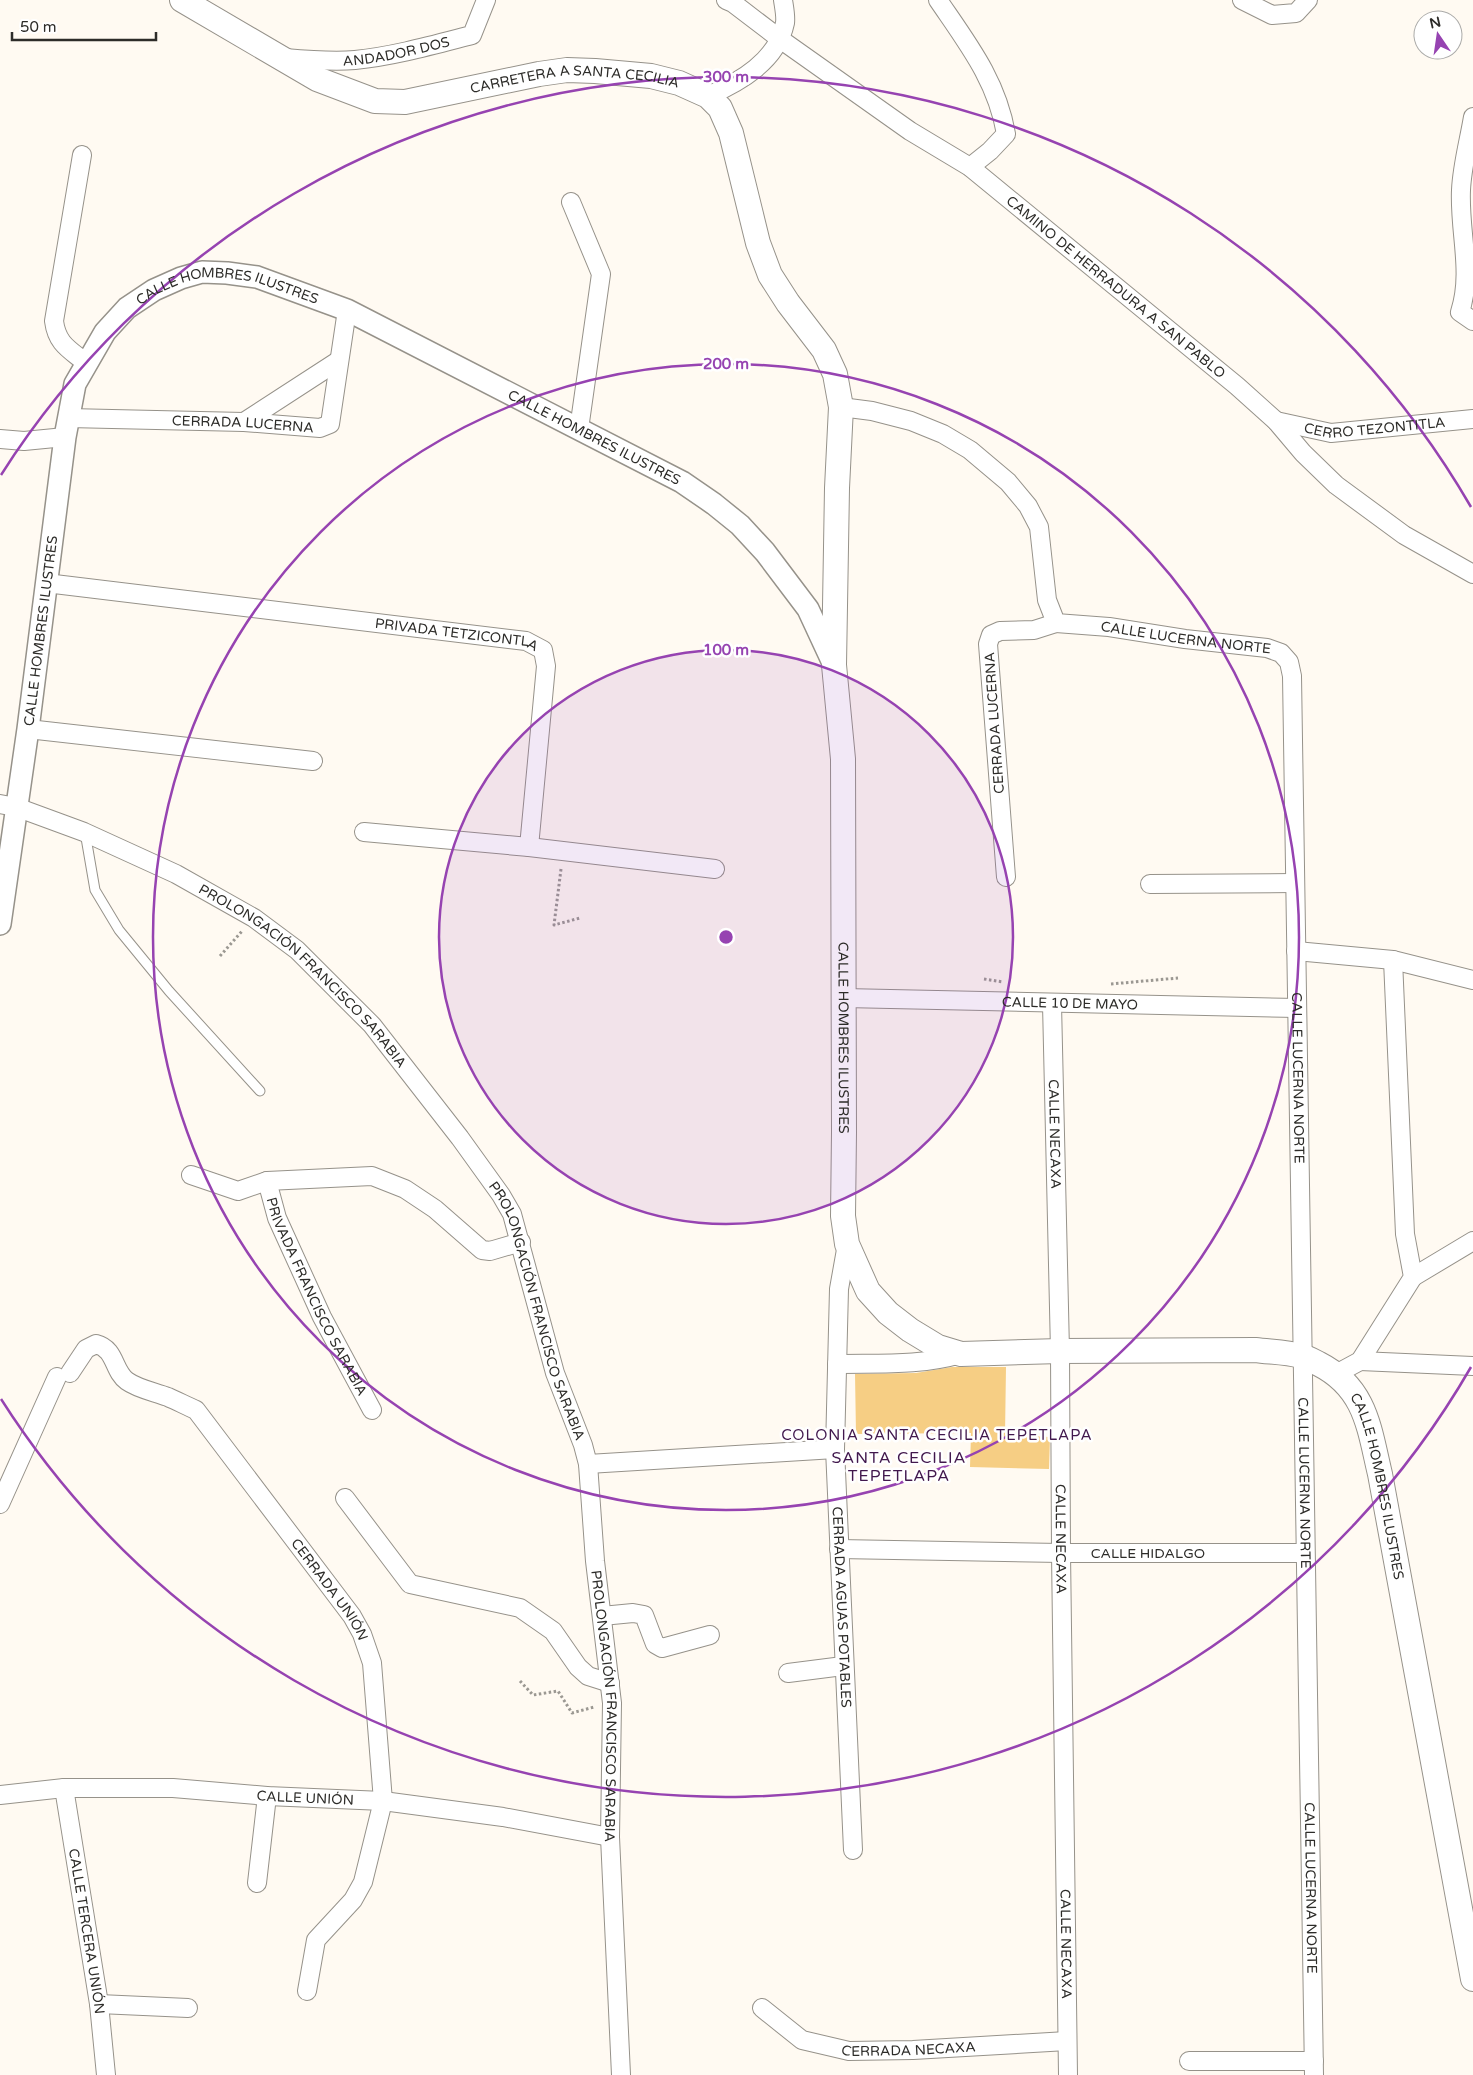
<svg xmlns="http://www.w3.org/2000/svg" width="1473" height="2075" font-family="'Varela Round',sans-serif">
<style>
.building{fill:#f6ce84}
.lines{fill:none;stroke-linecap:round;stroke-linejoin:round}
.service-casing{stroke:#96928a;stroke-width:11}
.minor-casing{stroke:#96928a;stroke-width:20}
.tertiary-casing{stroke:#96928a;stroke-width:24}
.secondary-casing{stroke:#96928a;stroke-width:26}
.path{stroke:#9b9892;stroke-width:3;stroke-dasharray:2.5 2.5;stroke-linecap:butt}
.service{stroke:#fff;stroke-width:9}
.minor{stroke:#fff;stroke-width:18}
.tertiary{stroke:#fff;stroke-width:21}
.secondary{stroke:#fff;stroke-width:24}
.ring{fill:none;stroke:#9643b1;stroke-width:2.5}
.labels{text-anchor:middle;stroke-width:5;stroke-linejoin:round;paint-order:stroke}
.street-label{font-size:14px;fill:#2d2c29;stroke:#fff}
.neighbourhood-label{font-size:15px;letter-spacing:1px;fill:#41184d;stroke:#fff}
.quarter-label{font-size:16px;letter-spacing:1px;fill:#41184d;stroke:#fff}
.centre{fill:#9643b1;stroke:#fff;stroke-width:2.5}
.ring-label{font-size:15px;text-anchor:middle;font-weight:bold;fill:#9643b1;stroke:#fff;stroke-width:5;stroke-linejoin:round;paint-order:stroke}
</style>
<rect width="100%" height="100%" fill="#fffaf2"/>
<path class="building" d="M952,1367H1006L1005,1435L1050,1437L1049,1469L970,1467L971,1433L856,1434L855,1374L916,1373Z"/>
<g class="lines">
<g class="service-casing">
<path id="service" d="M85,832L95,890L119,930L169,991L260,1091"/>
</g>
<g class="minor-casing">
<g id="minor">
<path id="s1" d="M726,0L733,3L780,39L910,131L970,167L1237,386L1276,421L1303,453L1336,485L1404,535L1473,574"/>
<path d="M938,0C968,44 997,81 1006,134L990,151L970,167"/>
<path d="M1242,0L1272,15L1296,13L1308,0"/>
<path id="s2" d="M285,58C308,60 332,62 355,60C394,56 433,45 472,35L486,0"/>
<path d="M708,96C740,82 777,61 785,23C786,16 784,7 783,0"/>
<path d="M1473,117C1469,141 1462,166 1461,190C1459,232 1473,272 1460,312L1473,321"/>
<path d="M82,155L54,321C57,344 69,349 86,363"/>
<path d="M571,202L601,274L579,429"/>
<path id="s3" d="M841,407L872,411L911,421L943,434L970,450L1008,482L1028,506L1039,527L1047,600L1056,623L1109,627L1185,639L1267,648L1281,653L1289,662L1292,676L1314,2075"/>
<path id="s4" d="M68,418L244,422L320,428L330,424L347,310"/>
<path id="s5" d="M1276,421L1331,433L1473,419"/>
<path d="M244,422L338,361"/>
<path d="M0,439L24,441L65,437"/>
<path id="s6" d="M46,583L526,641L543,650L546,666L529,847"/>
<path d="M28,729L313,761"/>
<path id="s7" d="M0,804L16,807L84,832L176,874L254,918L297,950L372,1025L460,1138L501,1195L512,1214L555,1373L583,1445L588,1464L595,1561L612,1703L610,1837L621,2075"/>
<path d="M364,832L529,847L715,869"/>
<path d="M1006,877L988,644L991,635L1000,631L1034,630L1056,623"/>
<path d="M1150,884L1294,883"/>
<path d="M1296,951L1393,960L1473,980"/>
<path id="s8" d="M844,998L1297,1008"/>
<path id="s9" d="M1052,1004L1060,1351L1061,1553L1068,2075"/>
<path d="M191,1175L238,1191L267,1181L372,1176L405,1189L435,1209L482,1250L490,1251L521,1242"/>
<path id="s10" d="M267,1181L277,1218L322,1317L372,1410"/>
<path id="s11" d="M847,1244L839,1289L835,1449L853,1850"/>
<path d="M1413,1277L1473,1241"/>
<path d="M1360,1361L1473,1366"/>
<path d="M837,1364C878,1363 921,1366 961,1354"/>
<path id="s12" d="M70,1373L86,1349L96,1344C116,1349 113,1371 127,1381C138,1389 155,1392 168,1397C177,1401 187,1406 196,1410L352,1616L362,1634L372,1663L383,1801L363,1882L353,1900L316,1940L307,1991"/>
<path d="M1336,1374L1360,1361L1413,1277L1405,1234L1393,960"/>
<path d="M588,1464L835,1449"/>
<path d="M345,1498L410,1584L520,1608L553,1631L578,1667L588,1676L610,1683"/>
<path d="M0,1504L57,1377"/>
<path id="s13" d="M839,1549L1061,1553H1305"/>
<path d="M602,1616L633,1613L644,1615L655,1644L662,1648L710,1635"/>
<path d="M788,1673L843,1666"/>
<path id="s14" d="M64,1788L99,2004L106,2075"/>
<path id="s15" d="M0,1795L64,1788H173L267,1796L383,1801L503,1817L610,1837"/>
<path d="M257,1883L267,1796"/>
<path d="M99,2004L188,2008"/>
<path id="s16" d="M762,2008L802,2040L849,2051L913,2050L1067,2041"/>
<path d="M1189,2061H1314"/>
</g>
</g>
<g class="tertiary-casing">
<g id="tertiary">
<path id="s17" d="M0,924L28,729L65,437L75,384L105,332L127,308L154,290L181,278L202,272L227,273L257,277L347,310L682,482L714,504L740,525L765,552L808,609L834,665"/>
</g>
</g>
<g class="secondary-casing">
<g id="secondary">
<path id="s18" d="M182,0L317,79L375,101L405,102L539,74L567,70L595,71L651,76L679,83L708,96L720,108L731,133L758,243L770,275L788,303L824,350L835,374L841,407L837,488L834,665L843,759L844,1132L843,1216L847,1244L868,1291L888,1313L910,1330L938,1347L961,1354L1060,1351L1255,1350C1270,1352 1286,1352 1301,1356C1307,1357 1313,1361 1319,1364C1366,1388 1369,1428 1380,1474L1473,1979"/>
</g>
</g>
<g class="path">
<path d="M561,869L554,925L580,918"/>
<path d="M220,956L243,930"/>
<path d="M984,979L1003,982"/>
<path d="M1111,984L1178,978"/>
<path d="M520,1681L533,1695L558,1691L572,1713L594,1707"/>
</g>
<use href="#service" class="service"/>
<use href="#minor" class="minor"/>
<use href="#tertiary" class="tertiary"/>
<use href="#secondary" class="secondary"/>
</g>
<circle cx="726" cy="937" r="287" fill="#9643b1" fill-opacity=".12"/>
<g class="ring">
<circle cx="726" cy="937" r="287"/>
<circle cx="726" cy="937" r="573"/>
<path d="M1471 1367A860 860 0 0 1 1 1399M1 475A860 860 0 0 1 1471 507"/>
</g>
<g class="labels">
<g class="street-label">
<text dy="5" stroke="none"><textPath href="#s2" startOffset="112">ANDADOR DOS</textPath></text>
<text dy="5" stroke="none"><textPath href="#s18" startOffset="421">CARRETERA A SANTA CECILIA</textPath></text>
<text dy="5" stroke="none"><textPath href="#s1" startOffset="485">CAMINO DE HERRADURA A SAN PABLO</textPath></text>
<text dy="5" stroke="none"><textPath href="#s17" startOffset="746">CALLE HOMBRES ILUSTRES</textPath></text>
<text dy="5" stroke="none"><textPath href="#s5" startOffset="100">CERRO TEZONTITLA</textPath></text>
<text dy="5" stroke="none"><textPath href="#s4" startOffset="175">CERRADA LUCERNA</textPath></text>
<text dy="5" stroke="none"><textPath href="#s17" startOffset="1151">CALLE HOMBRES ILUSTRES</textPath></text>
<text dy="5" stroke="none"><textPath href="#s17" startOffset="296">CALLE HOMBRES ILUSTRES</textPath></text>
<text dy="5" stroke="none"><textPath href="#s6" startOffset="414">PRIVADA TETZICONTLA</textPath></text>
<text dy="5" stroke="none"><textPath href="#s3" startOffset="471">CALLE LUCERNA NORTE</textPath></text>
<text transform="translate(994 723) rotate(-94)" y="5">CERRADA LUCERNA</text>
<text dy="5" stroke="none"><textPath href="#s7" startOffset="354">PROLONGACIÓN FRANCISCO SARABIA</textPath></text>
<text dy="5" stroke="none"><textPath href="#s8" startOffset="226">CALLE 10 DE MAYO</textPath></text>
<text dy="5" stroke="none"><textPath href="#s18" startOffset="1534">CALLE HOMBRES ILUSTRES</textPath></text>
<text dy="5" stroke="none"><textPath href="#s3" startOffset="996">CALLE LUCERNA NORTE</textPath></text>
<text dy="5" stroke="none"><textPath href="#s9" startOffset="130">CALLE NECAXA</textPath></text>
<text dy="5" stroke="none"><textPath href="#s10" startOffset="126">PRIVADA FRANCISCO SARABIA</textPath></text>
<text dy="5" stroke="none"><textPath href="#s7" startOffset="774">PROLONGACIÓN FRANCISCO SARABIA</textPath></text>
<text dy="5" stroke="none"><textPath href="#s3" startOffset="1401">CALLE LUCERNA NORTE</textPath></text>
<text dy="5" stroke="none"><textPath href="#s18" startOffset="2409">CALLE HOMBRES ILUSTRES</textPath></text>
<text dy="5" stroke="none"><textPath href="#s9" startOffset="535">CALLE NECAXA</textPath></text>
<text dy="5" stroke="none"><textPath href="#s13" startOffset="309">CALLE HIDALGO</textPath></text>
<text dy="5" stroke="none"><textPath href="#s12" startOffset="389">CERRADA UNIÓN</textPath></text>
<text dy="5" stroke="none"><textPath href="#s11" startOffset="364">CERRADA AGUAS POTABLES</textPath></text>
<text dy="5" stroke="none"><textPath href="#s7" startOffset="1179">PROLONGACIÓN FRANCISCO SARABIA</textPath></text>
<text dy="5" stroke="none"><textPath href="#s15" startOffset="306">CALLE UNIÓN</textPath></text>
<text dy="5" stroke="none"><textPath href="#s3" startOffset="1806">CALLE LUCERNA NORTE</textPath></text>
<text dy="5" stroke="none"><textPath href="#s14" startOffset="145">CALLE TERCERA UNIÓN</textPath></text>
<text dy="5" stroke="none"><textPath href="#s9" startOffset="940">CALLE NECAXA</textPath></text>
<text dy="5" stroke="none"><textPath href="#s16" startOffset="159">CERRADA NECAXA</textPath></text>
</g>
<g class="neighbourhood-label">
<text x="937" y="1440">COLONIA SANTA CECILIA TEPETLAPA</text>
</g>
<g class="quarter-label">
<text x="899" y="1463">SANTA CECILIA<tspan x="899" dy="18">TEPETLAPA</tspan></text>
</g>
</g>
<circle cx="726" cy="937" r="8" class="centre"/>
<g class="ring-label">
<text x="726" y="82">300 m</text>
<text x="726" y="369">200 m</text>
<text x="726" y="655">100 m</text>
</g>
<g transform="translate(1438 35) rotate(347)"><circle r="24" fill="#ffffff" stroke="#ababa9"/>
<path d="M0-4L9 19L0 12L-9 19Z" fill="#9643b1"/>
<text y="-8" font-size="14" font-weight="bold" text-anchor="middle" fill="#2d2c29">N</text>
</g>
<path d="M12 32v8h144v-8" fill="none" stroke="#2d2c29" stroke-width="2.5"/>
<text x="20" y="32" font-size="15" fill="#2d2c29" stroke="#ffffff" stroke-width="4" paint-order="stroke">50 m</text>
</svg>
